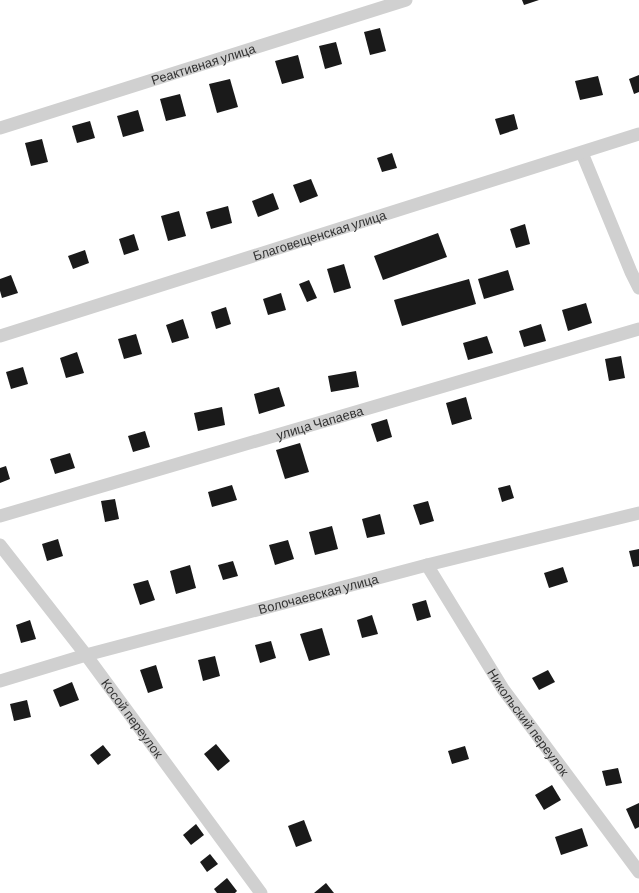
<svg xmlns="http://www.w3.org/2000/svg" width="639" height="893" font-family="Barlow,sans-serif">
<style>
.building{fill:#1a1a1a}
.lines{fill:none;stroke-linecap:round;stroke-linejoin:round}
.minor{stroke:#d0d0d0;stroke-width:13}
.labels{text-anchor:middle;stroke-width:4;stroke-linejoin:round;paint-order:stroke}
.street-label{font-size:13px;fill:#333;stroke:#fff}
</style>
<rect width="100%" height="100%" fill="#fff"/>
<g class="building">
<path d="M522,0H539L524,5Z"/>
<path d="M380,28L386,51L370,55L364,32Z"/>
<path d="M336,42L342,64L325,69L319,46Z"/>
<path d="M298,55L304,78L282,84L275,61Z"/>
<path d="M639,75V92L634,94L629,79Z"/>
<path d="M598,76L603,95L580,100L575,81Z"/>
<path d="M230,79L238,107L217,113L209,84Z"/>
<path d="M180,94L186,116L166,121L160,99Z"/>
<path d="M138,110L144,131L123,137L117,116Z"/>
<path d="M514,114L518,129L500,135L495,119Z"/>
<path d="M90,121L95,138L77,143L72,126Z"/>
<path d="M42,139L48,162L31,166L25,143Z"/>
<path d="M392,153L397,168L382,172L377,158Z"/>
<path d="M311,179L318,196L300,203L293,185Z"/>
<path d="M273,193L279,209L258,217L252,201Z"/>
<path d="M228,206L232,223L211,229L206,212Z"/>
<path d="M179,211L186,236L168,241L161,216Z"/>
<path d="M525,224L530,244L516,248L510,229Z"/>
<path d="M438,233L447,257L383,280L374,256Z"/>
<path d="M134,234L139,250L124,255L119,239Z"/>
<path d="M85,250L89,263L73,269L68,256Z"/>
<path d="M344,264L351,288L334,293L327,269Z"/>
<path d="M508,270L514,290L484,299L478,279Z"/>
<path d="M11,275L18,293L2,298L0,291V279Z"/>
<path d="M469,279L476,304L402,326L394,300Z"/>
<path d="M309,280L317,298L307,302L299,284Z"/>
<path d="M281,293L286,310L268,315L263,299Z"/>
<path d="M586,303L592,323L568,331L562,310Z"/>
<path d="M226,307L231,324L216,329L211,312Z"/>
<path d="M183,319L189,338L172,343L166,325Z"/>
<path d="M541,324L546,341L524,347L519,331Z"/>
<path d="M136,334L142,354L124,359L118,339Z"/>
<path d="M487,336L493,353L468,360L463,343Z"/>
<path d="M77,352L84,373L66,378L60,358Z"/>
<path d="M621,356L625,378L609,381L605,359Z"/>
<path d="M23,367L28,384L11,389L6,372Z"/>
<path d="M356,371L359,387L331,392L328,376Z"/>
<path d="M279,387L285,406L259,414L254,394Z"/>
<path d="M466,397L472,419L452,425L446,403Z"/>
<path d="M222,407L225,425L198,431L194,413Z"/>
<path d="M387,419L392,437L377,442L371,424Z"/>
<path d="M145,431L150,447L133,452L128,436Z"/>
<path d="M300,443L309,472L285,479L276,450Z"/>
<path d="M70,453L75,468L55,474L50,459Z"/>
<path d="M6,466L10,479L0,483V468Z"/>
<path d="M232,485L237,500L212,507L208,492Z"/>
<path d="M510,485L514,498L502,502L498,488Z"/>
<path d="M115,499L119,519L105,522L101,501Z"/>
<path d="M428,501L434,521L420,525L413,505Z"/>
<path d="M380,514L385,534L367,538L362,519Z"/>
<path d="M332,526L338,549L315,555L309,532Z"/>
<path d="M58,539L63,556L47,561L42,544Z"/>
<path d="M288,540L294,559L275,565L269,545Z"/>
<path d="M639,549V566L633,567L629,551Z"/>
<path d="M233,561L238,576L223,580L218,565Z"/>
<path d="M190,565L196,588L176,594L170,571Z"/>
<path d="M563,567L568,582L549,588L544,573Z"/>
<path d="M148,580L155,600L140,605L133,584Z"/>
<path d="M426,600L431,617L417,621L412,604Z"/>
<path d="M372,615L378,634L362,638L357,620Z"/>
<path d="M30,620L36,639L21,643L16,625Z"/>
<path d="M322,628L330,655L309,661L300,634Z"/>
<path d="M271,641L276,658L260,663L255,645Z"/>
<path d="M215,656L220,676L203,681L198,660Z"/>
<path d="M156,665L163,688L148,693L140,670Z"/>
<path d="M548,670L555,682L539,690L532,678Z"/>
<path d="M72,682L79,700L60,707L53,690Z"/>
<path d="M27,700L31,717L14,721L10,704Z"/>
<path d="M216,744L230,761L218,771L204,754Z"/>
<path d="M103,745L111,755L98,765L90,755Z"/>
<path d="M465,746L469,759L452,764L448,751Z"/>
<path d="M618,768L622,783L606,786L602,771Z"/>
<path d="M552,785L561,800L544,810L535,795Z"/>
<path d="M639,803V827L635,829L626,809Z"/>
<path d="M304,820L312,841L296,847L288,826Z"/>
<path d="M196,824L204,835L191,845L183,835Z"/>
<path d="M582,828L588,846L561,855L555,837Z"/>
<path d="M210,854L218,864L207,872L200,862Z"/>
<path d="M227,878L237,891L235,893H217L214,889Z"/>
<path d="M326,883L334,893H314Z"/>
</g>
<g class="lines">
<g class="minor">
<path id="s1" d="M0,128L406,0"/>
<path d="M582,153L631,272L639,288"/>
<path id="s2" d="M0,336L639,134"/>
<path id="s3" d="M0,516L639,329"/>
<path id="s4" d="M0,545L86,655L261,893"/>
<path id="s5" d="M427,565L503,689L639,872"/>
<path id="s6" d="M0,681L86,655L427,565L639,513"/>
</g>
</g>
<g class="labels">
<g class="street-label">
<text dy="5" stroke="none"><textPath href="#s1" startOffset="213">Реактивная улица</textPath></text>
<text dy="5" stroke="none"><textPath href="#s2" startOffset="335">Благовещенская улица</textPath></text>
<text dy="5" stroke="none"><textPath href="#s3" startOffset="333">улица Чапаева</textPath></text>
<text dy="5" stroke="none"><textPath href="#s6" startOffset="330">Волочаевская улица</textPath></text>
<text dy="5" stroke="none"><textPath href="#s4" startOffset="218">Косой переулок</textPath></text>
<text dy="5" stroke="none"><textPath href="#s5" startOffset="187">Никольский переулок</textPath></text>
</g>
</g>
</svg>
